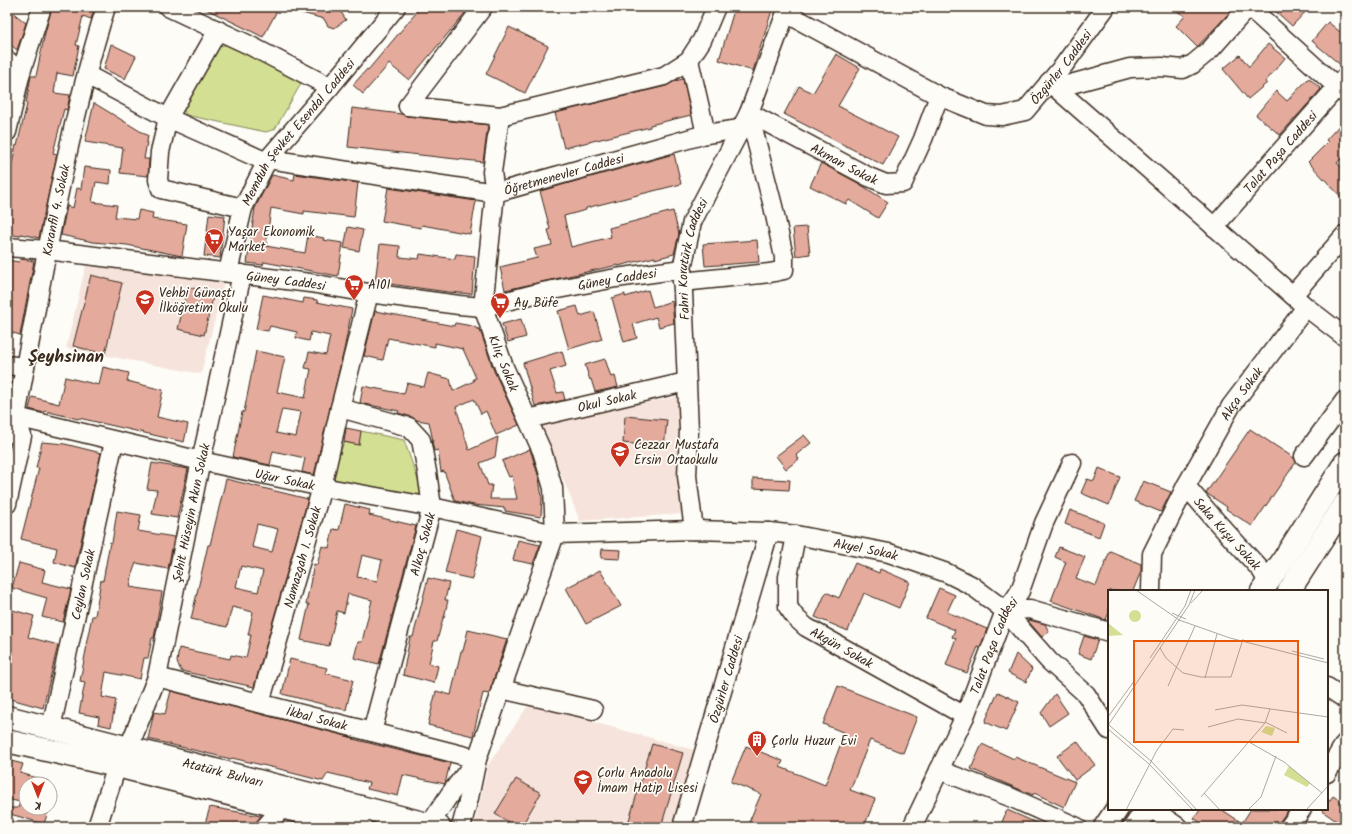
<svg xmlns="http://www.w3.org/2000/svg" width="1352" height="834" font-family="Kalam,sans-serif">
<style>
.built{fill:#f6e4dc}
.green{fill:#d3e093;stroke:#878558}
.building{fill:#e4ab9d;stroke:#3b2a1e;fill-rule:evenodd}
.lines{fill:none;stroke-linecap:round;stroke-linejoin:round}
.minor-casing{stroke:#3b2a1e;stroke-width:21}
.major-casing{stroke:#3b2a1e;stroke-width:25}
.minor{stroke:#fdfcf7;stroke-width:18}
.major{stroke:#fdfcf7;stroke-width:22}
.labels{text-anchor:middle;stroke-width:3.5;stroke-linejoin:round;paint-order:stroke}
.street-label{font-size:13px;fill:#3b2a1e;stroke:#fdfcf7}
.poi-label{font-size:13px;fill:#3b2a1e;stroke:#fdfcf7;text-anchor:start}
.district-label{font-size:17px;font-weight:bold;fill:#3b2a1e;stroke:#fdfcf7}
.inset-road{fill:none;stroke:#afa8a0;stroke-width:1}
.view{fill:#e8590c;fill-opacity:0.15;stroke:#e8590c;stroke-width:2}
.inset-edge{fill:none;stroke:#3b2a1e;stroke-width:2}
</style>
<rect width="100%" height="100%" fill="#fdfcf7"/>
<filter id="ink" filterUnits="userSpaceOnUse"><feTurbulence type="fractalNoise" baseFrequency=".025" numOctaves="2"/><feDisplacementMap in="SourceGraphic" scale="8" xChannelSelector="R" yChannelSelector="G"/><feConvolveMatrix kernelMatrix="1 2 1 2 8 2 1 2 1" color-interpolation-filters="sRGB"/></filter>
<g filter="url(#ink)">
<g class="built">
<path d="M86,265L224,283L201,374L66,348Z"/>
<path d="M681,396L682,514L580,521L540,422Z"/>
<path d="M529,704L698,751L677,827H474L488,765Z"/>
</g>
<g class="green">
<path d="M229,44L302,82L275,129L266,132L186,115L183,109L216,47Z"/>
<path d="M361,431L404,440L425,500L330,483L344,442L358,445Z"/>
</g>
<g class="building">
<path d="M52,7H95L91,19L83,16L76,45L79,46L73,76L57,73L54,93L70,95L67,110L64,109L53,153L57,154L39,238L21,234L20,236L7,234V187L16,145L17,146L27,104L26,103L31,76H36L45,33Z"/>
<path d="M202,7H279L263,37Z"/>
<path d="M291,7H338L346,20L334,28L328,26L324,19L291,10Z"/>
<path d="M421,7H458L465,13L409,80L389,64L363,94L353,85L367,69L368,70Z"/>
<path d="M735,7H773L753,71L719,60Z"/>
<path d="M1170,7H1226L1231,11L1197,47L1176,26L1185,16Z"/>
<path d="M1271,7H1310L1292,26Z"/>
<path d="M7,8L26,23L17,50L7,42Z"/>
<path d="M1328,22L1345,36V67H1343L1312,41Z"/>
<path d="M509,27L548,46L525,93L486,74Z"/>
<path d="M111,44L136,56L125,79L104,69Z"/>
<path d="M1268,44L1285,58L1265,82L1267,83L1248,99L1223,69L1240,55L1249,67Z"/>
<path d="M836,54L860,68L838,106L898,137L883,165L784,114L799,86L813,93Z"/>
<path d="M1309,78L1321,89L1280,135L1256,115L1276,91L1287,101Z"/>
<path d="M683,79L691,115L650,125V127L564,148L555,113L666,86L675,81Z"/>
<path d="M94,103L148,136L144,159H149L148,176L120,173L123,148L85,142Z"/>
<path d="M352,108L401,114L407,116L488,125L483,162L348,147Z"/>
<path d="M1345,119V154L1337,163L1345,171V201L1308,162L1328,142L1326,140Z"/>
<path d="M674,154L681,184L586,208V210L564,216L571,247L611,237L609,228L673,211L679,234L674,254L655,259V257L618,266V265L505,290L500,267L537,258L534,249L552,245L548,230L550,229L540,191Z"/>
<path d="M821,163L858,183L888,202L878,218L849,200L846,204L810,186Z"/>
<path d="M84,167L111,170L110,184L96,182L92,202L117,205L115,217L137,219L139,210L153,213L152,219L187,224L182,256L127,245L93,242L61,235L67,206L73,208L77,188L81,189Z"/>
<path d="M295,174L358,183L354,217L304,211V214L271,208L266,246L305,253L308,235L324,238L323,240L343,243L338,276L264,262L263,265L247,263L255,208L272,175L294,180Z"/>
<path d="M388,188L476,201L470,234L422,225L421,228L382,221Z"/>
<path d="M209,214L225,216L220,258L204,256Z"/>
<path d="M348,227L363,230L359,251L344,248Z"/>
<path d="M807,227L810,254L796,256L793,228Z"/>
<path d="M757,240L759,262L705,266L703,244Z"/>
<path d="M380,244L400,246L399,257L419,259L420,254L455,259L456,254L475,256L472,294L448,292L375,282Z"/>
<path d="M20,259L34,261L20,335L7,331V260L19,262Z"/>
<path d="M91,275L122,283L105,354L73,346Z"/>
<path d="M188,287L214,293L204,335L178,329Z"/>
<path d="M648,290L653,307L672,301L674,323L659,327L656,317L633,324L637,338L624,342L612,298L625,294V297Z"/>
<path d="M263,295L303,303L304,298L317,300V302L352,309L344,350L314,475L302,472L305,458L273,451L270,465L233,457L242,412H244L256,351L285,357L277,392L305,398L311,369L305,368L309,352L326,355L330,336L311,332L309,341L296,338L297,332L270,326L268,331L256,329ZM282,409L301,412L296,437L276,433Z"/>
<path d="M577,306L580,316L594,312L602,339L569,349L558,311Z"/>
<path d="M375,311L454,326L455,323L472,326L480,330L494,371L519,425L496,435L486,411L481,414L474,399L456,407L469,450L498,437L495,457L480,463L488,485H492L490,499H517L512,476L509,477L502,461L530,449L539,478L542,498L541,517L505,511V508L474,505L455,501L444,471L441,472L438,450L434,451L432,441H433L429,422L417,420L412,417L398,413L399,411L360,403L363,386L404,394L407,383L424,387L428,373L450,379L453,391L474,381L473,379L476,378L463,349L435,343V347L388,338L383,360L364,356Z"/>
<path d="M521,319L526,337L508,342L502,324Z"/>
<path d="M562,351L566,366L550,371L557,393L563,392L565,400L535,406L523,363Z"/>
<path d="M605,359L611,377L615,376L618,387L595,392L591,379L590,380L585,365Z"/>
<path d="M103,367L129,373L127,381L163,390L157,417L188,424L184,442L79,418L78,419L45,411L44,413L29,409L32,397L59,404L65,377L99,385Z"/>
<path d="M625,416L667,420L664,447L623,443Z"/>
<path d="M346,428L361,431L359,445L344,442Z"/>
<path d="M1250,429L1294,458L1296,462L1252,526L1226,509L1227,507L1206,493Z"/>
<path d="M804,435L811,443L796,455L799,459L786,469L776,456Z"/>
<path d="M42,442L65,444L101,453L75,568L54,562L57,548L21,539L39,468H36Z"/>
<path d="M152,463L188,469L177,518L152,514L157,490L147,489Z"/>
<path d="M1099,468L1120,477L1109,505L1081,493L1087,479L1094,481Z"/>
<path d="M753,478L790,480L789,490L753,488Z"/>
<path d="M226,479L308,499L254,687L181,671L177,662L179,648L230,659L231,655L246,658L251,635H248L253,612L232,607L227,627L191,619L208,545H210ZM257,524L278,529L272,552L252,547ZM241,566L263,571L258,592L236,587Z"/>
<path d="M1143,481L1171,492L1161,512L1134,501Z"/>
<path d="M345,504L370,510L369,515L416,526L379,664L354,658L358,642H362L372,600L348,594L344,613L337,611L329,646L301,640L309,604H306L314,564L317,565L322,546L329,548L333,529L339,530ZM362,555L382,560L377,581L357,577Z"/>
<path d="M1070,510L1104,523L1099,537L1065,524Z"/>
<path d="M117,511L141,515L138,531L174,537L168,569L136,563L133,571L130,587L162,592L154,638H152L148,658H144L140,679L106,672L102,697L116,700L111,727L98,724L99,717L79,713L85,682L80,681L87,645H86L92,616H95L101,580L103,581L110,542L112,543Z"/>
<path d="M456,529L482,536L472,579L445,573Z"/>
<path d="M518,540L540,545L533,564L513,560Z"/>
<path d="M1059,547L1085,557L1076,578L1096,586L1110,551L1141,564V571L1133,591H1109V612L1106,620L1051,601L1066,562L1055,557Z"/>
<path d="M602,549L621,550L620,559L601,558Z"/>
<path d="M19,563L45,570L42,582L71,589L63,622L42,617L47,598L12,588Z"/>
<path d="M855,563L879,573L880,569L910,582L899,608L864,593L848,631L815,617L826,592L839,598Z"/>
<path d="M600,570L621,606L586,624L566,588Z"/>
<path d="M428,578L449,583L445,600H448L444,618H443L437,641H434L429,663L438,666L434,683L403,675L410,637H413Z"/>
<path d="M939,588L955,595L947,612L987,629L980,648L978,647L967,673L946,665L956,638L952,637L955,630L926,618Z"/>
<path d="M9,609L34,616L28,637L58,645L43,708L7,698V619Z"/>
<path d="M1029,620L1045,624L1049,632L1042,637L1028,621Z"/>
<path d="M468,630L507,639L489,694L483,693L473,736L428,725L436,691L451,695L461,651H463Z"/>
<path d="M1084,636L1098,640L1091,659L1078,654Z"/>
<path d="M1016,654L1032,669L1026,682L1008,673Z"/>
<path d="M290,659L327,668L325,673L353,680L346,710L282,694Z"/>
<path d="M838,686L917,717L903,753L870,740L850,790L875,799L864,827H747L761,794L731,782L746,746L783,761L780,767L825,785L845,733L823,724Z"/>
<path d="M171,691L354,738L353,739L450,763L445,784L403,775L398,796L367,789L369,783L328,773L323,781L288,772V771L232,758L231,759L148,739L154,712L165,714Z"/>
<path d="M998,692L1019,702L1006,731L985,722Z"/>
<path d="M1055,694L1068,713L1049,726L1041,713Z"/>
<path d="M1077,741L1095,765L1075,780L1057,756Z"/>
<path d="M652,744L683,753L661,827H627Z"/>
<path d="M982,744L1014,759L1015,757L1075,782L1064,807L1034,793L1033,795L971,769Z"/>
<path d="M7,760L23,764L20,773L48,781V784H26V808H49L44,824L7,813V808H18L20,802L7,799Z"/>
<path d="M516,779L541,793L521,827H517L495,814Z"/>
<path d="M1333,796L1345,804V827L1322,811L1323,809H1327V804Z"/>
<path d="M210,807L261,816L252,827H204Z"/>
<path d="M1201,809H1221L1242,823L1251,809H1289L1280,821L1279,827H1207L1194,818Z"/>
<path d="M1007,810L1046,827H1000Z"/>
</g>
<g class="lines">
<g class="minor-casing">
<g id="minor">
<path d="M168,7L247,44L330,87"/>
<path d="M1249,7L1345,94"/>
<path id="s1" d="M786,13L939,96L986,115L1002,116L1025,111L1064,65L1106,7"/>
<path d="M218,30L168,118L160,152L158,180L161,189L243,208"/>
<path d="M7,60L21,72"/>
<path d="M689,60L706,134"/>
<path d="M87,75L168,118L267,162"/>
<path d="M1049,82L1306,307L1345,337"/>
<path d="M1056,88L1130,68L1162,67L1183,69L1193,64L1210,50L1248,7"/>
<path d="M408,106L500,116L664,76L689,60L702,40L716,7"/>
<path d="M408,106L483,7"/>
<path id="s2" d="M749,113L869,177L886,184L903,183L923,139L939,96"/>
<path d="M7,132L21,72L42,7"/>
<path id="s3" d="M268,159L495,193L706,134L740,129"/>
<path id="s4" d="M1214,227L1337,87L1345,77"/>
<path id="s5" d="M7,247L47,250L310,283L369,293L459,305L483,307L542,292L616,278L682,269"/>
<path id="s6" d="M228,272L243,208L268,159L330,87L396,7"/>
<path d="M682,282L770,273L784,270V257L773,206L749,113"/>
<path d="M1293,295L1345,235"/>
<path d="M7,365L25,367"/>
<path d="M340,408L409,427L421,440L427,472L432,507L372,732"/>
<path id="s7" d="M16,417L201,461L322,487L432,507L555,534L694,530L769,532L796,535L889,553L947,573L971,585L995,603L1005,611L1049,661L1086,694L1109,730"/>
<path id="s8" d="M528,419L686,382"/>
<path id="s9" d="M7,434L16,417C31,334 46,251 64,169C76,114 89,60 106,7"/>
<path d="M1304,456L1345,400"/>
<path id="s10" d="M1186,486L1216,521L1261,570L1268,582"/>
<path d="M7,504L22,436L16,417"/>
<path id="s11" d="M694,530L687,476L689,430L682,269L692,222L749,113L788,7"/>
<path id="s12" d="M796,535L788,577V607L796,618L806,627L965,716"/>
<path id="s13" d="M1151,591L1152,554L1186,486L1231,406L1306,307"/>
<path d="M1005,611L1030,609L1109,632"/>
<path id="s14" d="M157,677L477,759"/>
<path d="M1327,687L1345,699"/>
<path d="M501,689L593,710"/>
<path id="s15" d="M260,703L322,487L340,408L369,293"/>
<path id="s16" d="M51,728L114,441"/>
<path id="s17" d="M129,747L157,677L196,484L242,274"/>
<path d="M939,770L1010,797L1077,827"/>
<path d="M1327,773L1345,743"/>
<path d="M1152,809L1178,827"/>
<path d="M97,827L117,766"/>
<path d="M265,827L283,807"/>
<path d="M428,827L450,794L474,763"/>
<path d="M461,827L469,798L477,759L555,534L553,488L542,451L504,367L483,307L495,193L492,172L500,116"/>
<path id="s18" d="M682,827L769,532"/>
<path id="s19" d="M912,827L965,716L1005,611L1014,600L1020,591L1044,523L1072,463"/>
<path d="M1289,827L1302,809"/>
</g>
</g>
<g class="major-casing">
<g id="major">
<path d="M1262,591L1282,562L1345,463"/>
<path d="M1289,591L1345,504"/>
<path id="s20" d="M7,717L439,827"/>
<path d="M7,741L117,766L361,827"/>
<path d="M1105,827L1117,809"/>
<path d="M1135,827L1147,809"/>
</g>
</g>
<use href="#minor" class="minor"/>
<use href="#major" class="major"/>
</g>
</g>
<defs>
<g id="supermarket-pin" transform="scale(1)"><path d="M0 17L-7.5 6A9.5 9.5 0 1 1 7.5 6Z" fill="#c8321e" stroke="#fdfcf7"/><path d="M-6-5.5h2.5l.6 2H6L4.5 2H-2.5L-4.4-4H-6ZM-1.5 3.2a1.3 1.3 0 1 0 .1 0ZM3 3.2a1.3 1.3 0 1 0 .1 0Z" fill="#fff"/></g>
<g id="school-pin" transform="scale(1)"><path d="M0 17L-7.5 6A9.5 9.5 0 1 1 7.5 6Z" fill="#c8321e" stroke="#fdfcf7"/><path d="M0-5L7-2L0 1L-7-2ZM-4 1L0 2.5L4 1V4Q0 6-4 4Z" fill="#fff"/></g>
<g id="building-pin" transform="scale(1)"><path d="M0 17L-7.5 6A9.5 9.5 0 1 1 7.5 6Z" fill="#c8321e" stroke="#fdfcf7"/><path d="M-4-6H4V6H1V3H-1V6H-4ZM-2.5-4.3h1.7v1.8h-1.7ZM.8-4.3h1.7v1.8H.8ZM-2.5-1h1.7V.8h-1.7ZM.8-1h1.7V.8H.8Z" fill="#fff"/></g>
</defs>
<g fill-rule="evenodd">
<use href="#supermarket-pin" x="214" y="238"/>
<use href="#supermarket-pin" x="354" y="284"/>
<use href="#school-pin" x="145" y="299"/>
<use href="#supermarket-pin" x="500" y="302"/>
<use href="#school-pin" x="620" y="451"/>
<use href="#building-pin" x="757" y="740"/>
<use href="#school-pin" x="583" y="779"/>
</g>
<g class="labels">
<g class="street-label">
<text dy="5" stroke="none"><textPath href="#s1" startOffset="321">Özgürler Caddesi</textPath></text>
<text dy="5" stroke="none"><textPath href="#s6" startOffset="160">Memduh Şevket Esendal Caddesi</textPath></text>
<text dy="5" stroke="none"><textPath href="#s4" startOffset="100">Talat Paşa Caddesi</textPath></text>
<text dy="5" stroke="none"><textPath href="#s2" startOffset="108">Akman Sokak</textPath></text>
<text dy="5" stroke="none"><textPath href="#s3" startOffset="301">Öğretmenevler Caddesi</textPath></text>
<text dy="5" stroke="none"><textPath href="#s9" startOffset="230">Karanfil 4. Sokak</textPath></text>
<text dy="5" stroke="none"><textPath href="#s11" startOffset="273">Fahri Korutürk Caddesi</textPath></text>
<text dy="5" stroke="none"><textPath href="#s5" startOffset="617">Güney Caddesi</textPath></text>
<text dy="5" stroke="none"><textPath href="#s5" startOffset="281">Güney Caddesi</textPath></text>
<text transform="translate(504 363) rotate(68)" y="5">Kılıç Sokak</text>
<text dy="5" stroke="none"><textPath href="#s13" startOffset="221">Akça Sokak</textPath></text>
<text dy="5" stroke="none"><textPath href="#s8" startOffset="81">Okul Sokak</textPath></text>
<text dy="5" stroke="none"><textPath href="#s7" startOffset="276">Uğur Sokak</textPath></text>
<text dy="5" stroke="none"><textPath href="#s17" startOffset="243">Şehit Hüseyin Akın Sokak</textPath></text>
<text dy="5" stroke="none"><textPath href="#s10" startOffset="63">Saka Kuşu Sokak</textPath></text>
<text transform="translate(422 544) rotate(-75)" y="5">Alkoç Sokak</text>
<text dy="5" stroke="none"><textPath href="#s7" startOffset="864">Akyel Sokak</textPath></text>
<text dy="5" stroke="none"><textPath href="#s15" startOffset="152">Namazgah 1. Sokak</textPath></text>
<text dy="5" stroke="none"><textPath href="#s16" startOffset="147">Ceylan Sokak</textPath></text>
<text dy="5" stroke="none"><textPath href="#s19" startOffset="199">Talat Paşa Caddesi</textPath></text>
<text dy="5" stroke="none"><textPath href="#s12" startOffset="141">Akgün Sokak</textPath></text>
<text dy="5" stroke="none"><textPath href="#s18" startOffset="154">Özgürler Caddesi</textPath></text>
<text dy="5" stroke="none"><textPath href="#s14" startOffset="165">İkbal Sokak</textPath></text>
<text dy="5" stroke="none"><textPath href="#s20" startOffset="223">Atatürk Bulvarı</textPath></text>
</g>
<g class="poi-label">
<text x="228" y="236">Yaşar Ekonomik<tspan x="228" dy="15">Market</tspan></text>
<text x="368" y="289">A101</text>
<text x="159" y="297">Vehbi Günaştı<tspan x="159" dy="15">İlköğretim Okulu</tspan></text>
<text x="514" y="307">Ay Büfe</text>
<text x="634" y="449">Cezzar Mustafa<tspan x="634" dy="15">Ersin Ortaokulu</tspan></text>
<text x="771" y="745">Çorlu Huzur Evi</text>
<text x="597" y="777">Çorlu Anadolu<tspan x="597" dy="15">İmam Hatip Lisesi</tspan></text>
</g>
<g class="district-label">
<text x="66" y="362">Şeyhsinan</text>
</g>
</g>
<g transform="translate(1108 590)">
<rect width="220" height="220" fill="#fdfcf7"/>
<path d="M21 26a6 6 0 1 1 12 0a6 6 0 1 1-12 0ZM0,33L15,45L0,46ZM158,136L167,138L164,146L153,142ZM181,176L202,193L199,197L176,185Z" fill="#d3e093"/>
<path class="inset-road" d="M28,0L71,30L122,48L220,73M83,13L95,0M64,23L78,29M52,58L58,68L75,83L93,87H123L135,49M184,61L216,69M42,68L77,16L83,0M97,88L109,44M60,96L87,36M107,120L134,115L220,127M0,127L27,90M157,132L179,143M1,134L81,15L87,0M1,135L43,171L89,220M100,137L130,129L157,133M0,139L41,174L85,220M141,152L176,172L214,203M96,203L112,220M93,207L157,133L162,119M153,207L168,166M18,220L49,160L65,139L76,140M140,220L153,207M198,220L220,196"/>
<path class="view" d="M26,51H190V152H26Z"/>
<rect width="220" height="220" class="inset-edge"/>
</g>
<rect width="1352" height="834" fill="none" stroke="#fdfcf7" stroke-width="24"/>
<rect x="12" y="12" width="1328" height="810" fill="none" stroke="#3b2a1e" stroke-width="1.5" filter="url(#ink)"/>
<g transform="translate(38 796) rotate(180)"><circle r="19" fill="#fdfcf7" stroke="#afa8a0"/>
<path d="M0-3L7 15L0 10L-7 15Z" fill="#c8321e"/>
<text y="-6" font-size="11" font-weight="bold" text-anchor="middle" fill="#3b2a1e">K</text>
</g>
</svg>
